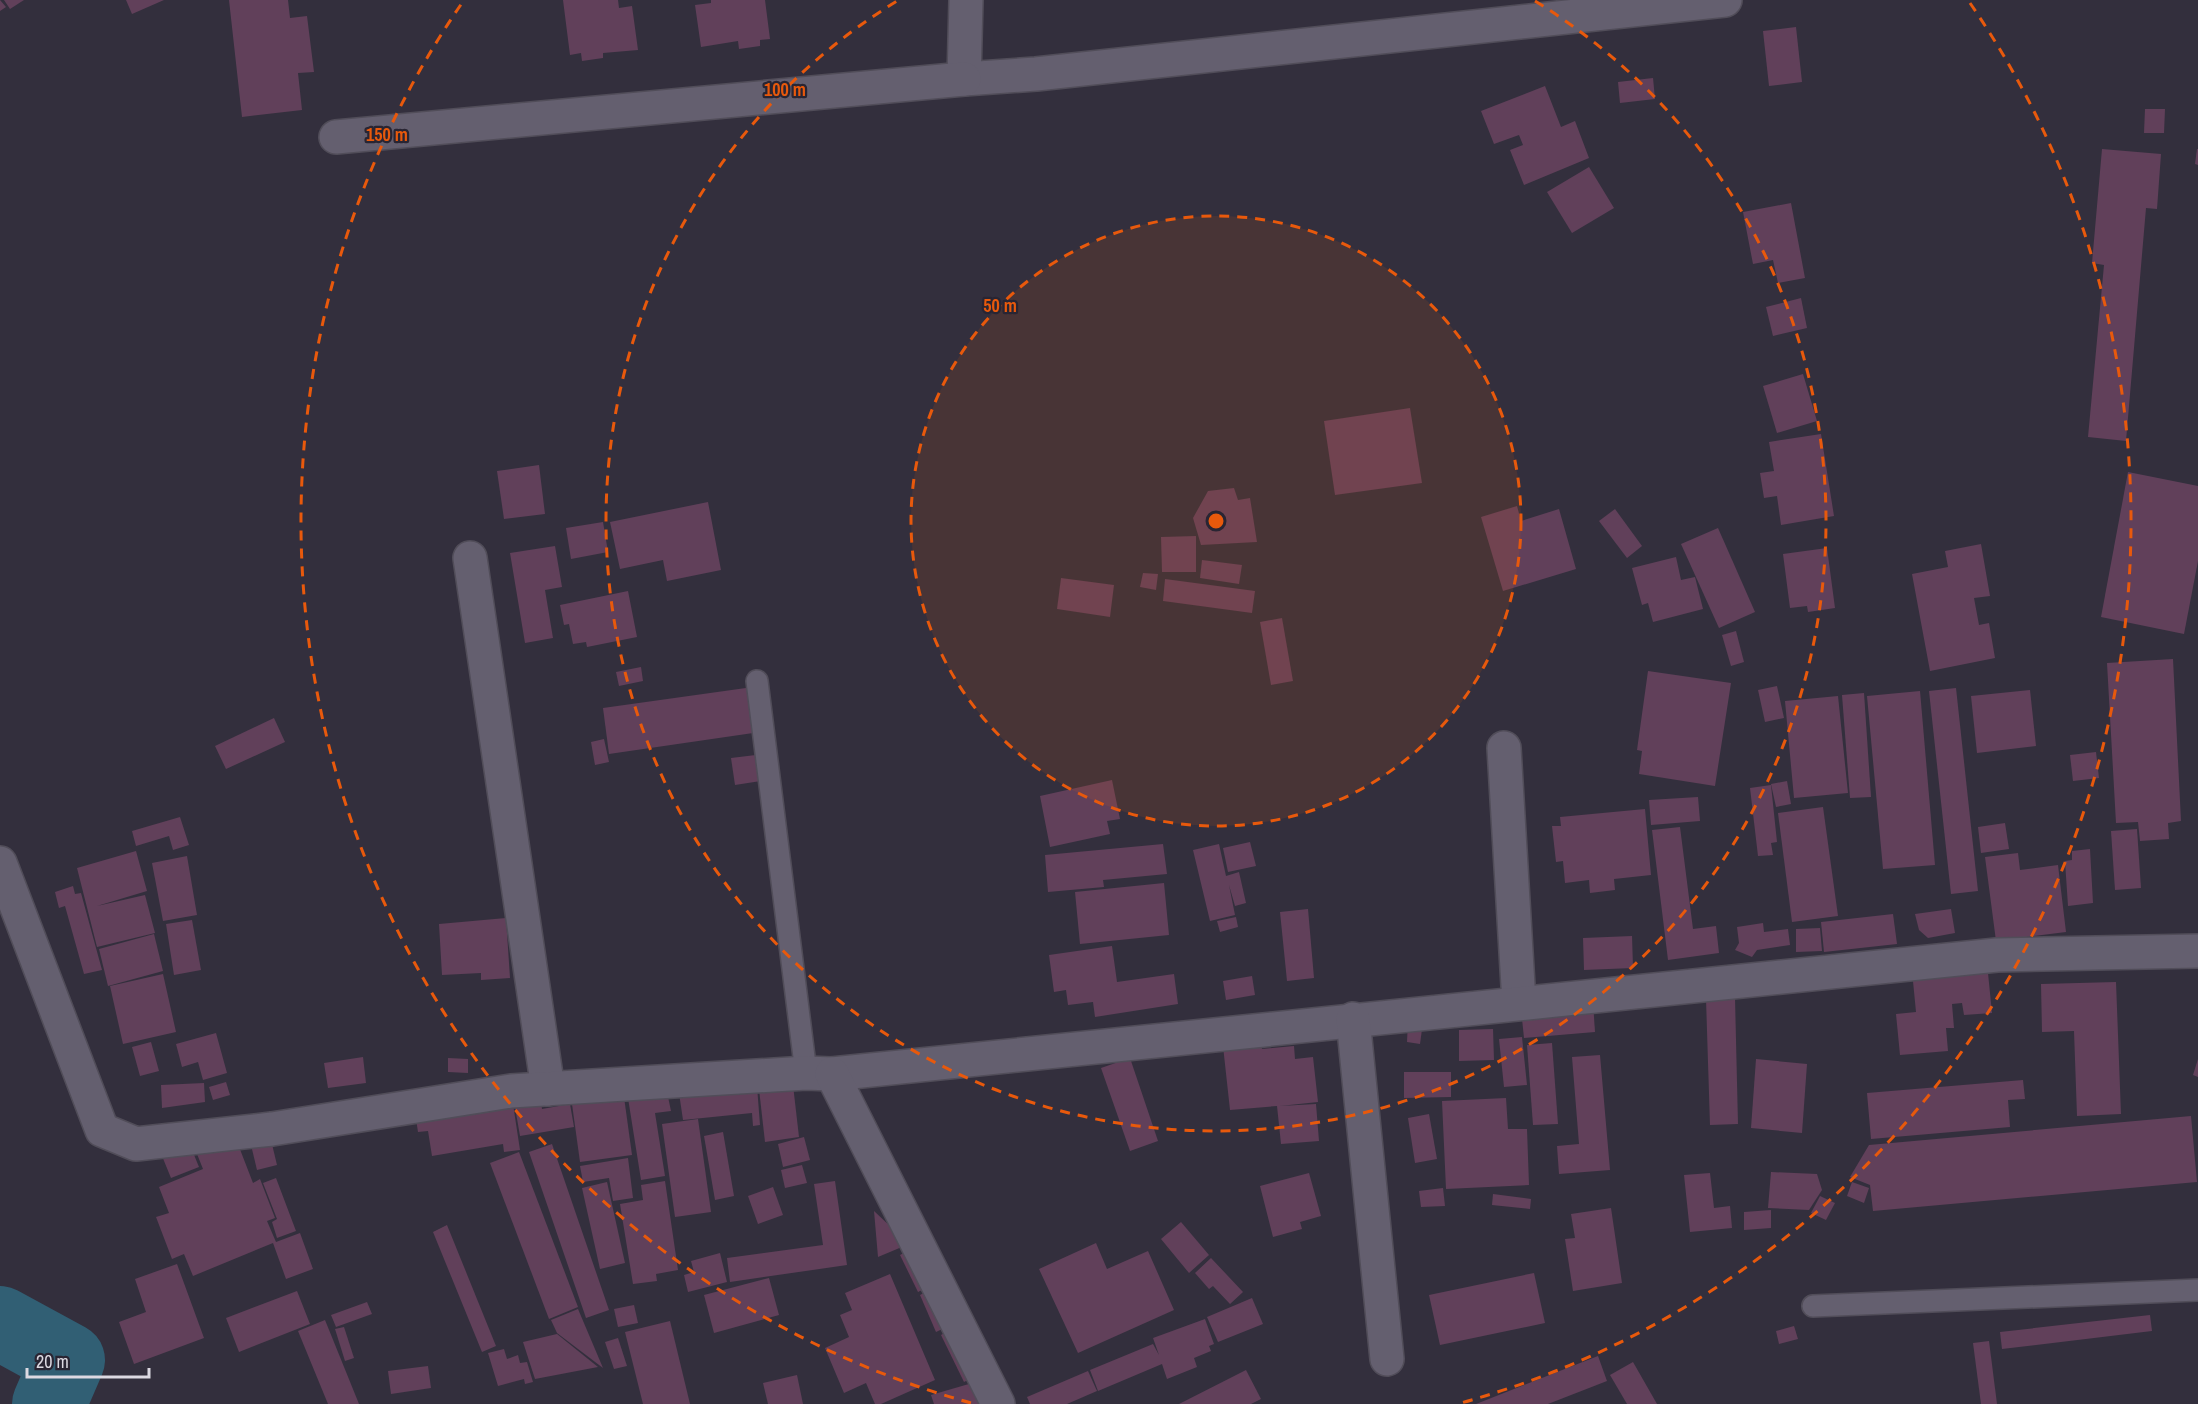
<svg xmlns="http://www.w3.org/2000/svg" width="2198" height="1404" font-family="'Archivo Narrow',sans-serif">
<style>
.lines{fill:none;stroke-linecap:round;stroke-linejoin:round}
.river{stroke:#315f74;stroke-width:74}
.building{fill:#61405a}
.lane-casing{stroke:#514d59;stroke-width:24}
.street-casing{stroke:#514d59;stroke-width:36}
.lane{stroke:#645f6f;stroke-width:21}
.street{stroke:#645f6f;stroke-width:33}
.ring{fill:none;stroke:#e8590c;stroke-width:3;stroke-dasharray:10 8}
.centre{fill:#e8590c;stroke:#292533;stroke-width:3}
.ring-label{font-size:18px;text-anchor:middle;font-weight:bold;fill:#e8590c;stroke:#292533;stroke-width:4.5;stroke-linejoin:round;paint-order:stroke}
</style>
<rect width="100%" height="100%" fill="#332f3d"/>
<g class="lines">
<path class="river" d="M0,1323L68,1360L49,1404"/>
</g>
<g class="building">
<path d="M0,0L6,7L0,11Z"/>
<path d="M4,0H24L10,9Z"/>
<path d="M126,0H164L132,14Z"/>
<path d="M229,0H288L290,18L307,16L314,72L298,73L302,110L242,117Z"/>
<path d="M563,0H618L619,8L632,6L638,50L603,53V58L582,61L581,53L570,55Z"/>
<path d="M711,0H765L770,39L760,40V46L739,49L738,41L701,47L695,5L711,3Z"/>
<path d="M1796,27L1802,82L1769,86L1763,31Z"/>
<path d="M1653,78L1655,99L1620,103L1618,82Z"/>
<path d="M1545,86L1561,127L1575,121L1589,158L1524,185L1510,150L1523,145L1519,135L1494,144L1481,111Z"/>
<path d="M2145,109H2165L2164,133H2144Z"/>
<path d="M2102,149L2161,154L2157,209L2146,208L2126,441L2088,437L2104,265L2092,263Z"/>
<path d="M2197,149H2198V165L2195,164Z"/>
<path d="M1589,167L1614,208L1572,233L1547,192Z"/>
<path d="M1791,203L1805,278L1778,283L1773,260L1753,264L1743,212Z"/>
<path d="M1801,298L1807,328L1773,336L1766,307Z"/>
<path d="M1803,374L1817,421L1777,433L1763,386Z"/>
<path d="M1410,408L1422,483L1335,495L1324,421Z"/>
<path d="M1821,434L1834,516L1781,525L1777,496L1764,498L1760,473L1774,471L1769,442Z"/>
<path d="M539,465L545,514L504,519L497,471Z"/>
<path d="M2128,472L2198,486V561L2184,634L2101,617Z"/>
<path d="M1234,488L1238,500L1250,498L1257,542L1201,545L1193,518L1208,491Z"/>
<path d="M708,502L721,570L667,581L663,560L620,569L610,522Z"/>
<path d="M1517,506L1521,521L1559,509L1576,569L1503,591L1481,517Z"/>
<path d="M1615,509L1642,546L1627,558L1599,521Z"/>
<path d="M603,522L608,552L571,559L566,528Z"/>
<path d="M1718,528L1755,612L1719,628L1681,544Z"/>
<path d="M1196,536V572H1162L1161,537Z"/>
<path d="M1981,544L1990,596L1974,598L1979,625L1989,623L1995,658L1930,671L1912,574L1948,567L1945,551Z"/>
<path d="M555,546L562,587L545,590L553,638L525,643L510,553Z"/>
<path d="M1827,548L1835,608L1808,612L1807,606L1790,608L1783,554Z"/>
<path d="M1676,557L1681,580L1695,577L1703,609L1653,622L1648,603L1642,605L1632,568Z"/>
<path d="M1202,560L1242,565L1239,584L1200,578Z"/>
<path d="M1143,573L1158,574L1156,590L1140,587Z"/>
<path d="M1061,578L1114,585L1110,617L1057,609Z"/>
<path d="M1165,579L1255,591L1252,613L1163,601Z"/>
<path d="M628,591L637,637L587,647L586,642L573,644L569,624L564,625L560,605Z"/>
<path d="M1282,618L1293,681L1271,685L1260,622Z"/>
<path d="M1736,631L1744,662L1731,666L1722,635Z"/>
<path d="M2173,659L2181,821L2168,823L2169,839L2140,841L2138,822L2116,823L2107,663Z"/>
<path d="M641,667L643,681L619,686L616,672Z"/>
<path d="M1648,671L1731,683L1715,786L1639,774L1642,751L1637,750Z"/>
<path d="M1777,686L1784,718L1765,722L1758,690Z"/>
<path d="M753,687L760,732L609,754L603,708Z"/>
<path d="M1956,688L1978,891L1951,894L1929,691Z"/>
<path d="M2030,690L2036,746L1977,753L1971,696Z"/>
<path d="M1920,691L1935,865L1883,869L1867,696Z"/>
<path d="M1864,693L1871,797L1850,798L1842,695Z"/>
<path d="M1838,696L1848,793L1794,798L1785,701Z"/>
<path d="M274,718L285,742L226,769L215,746Z"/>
<path d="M604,739L609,762L595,765L591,742Z"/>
<path d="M2096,752L2099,778L2073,781L2070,755Z"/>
<path d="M765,754L768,780L735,785L731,758Z"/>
<path d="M1112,780L1120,819L1107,821L1110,834L1050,847L1040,796Z"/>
<path d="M1787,781L1791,804L1776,807L1771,784Z"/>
<path d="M1771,785L1777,842L1771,843L1773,855L1758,856L1750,788Z"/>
<path d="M1698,797L1700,821L1651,825L1649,800Z"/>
<path d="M1823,807L1838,916L1792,922L1778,813Z"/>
<path d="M1645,809L1651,875L1614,879L1615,890L1590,893L1589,880L1565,883L1563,861L1556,862L1552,826H1561L1560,817Z"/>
<path d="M180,817L189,845L173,850L169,836L136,846L132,831Z"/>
<path d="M2005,823L2009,849L1981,853L1978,827Z"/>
<path d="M1680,827L1693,929L1716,926L1719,953L1668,960L1652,830Z"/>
<path d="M2137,829L2141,888L2115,890L2111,831Z"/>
<path d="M1250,842L1256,866L1228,872L1223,848Z"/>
<path d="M1163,844L1167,874L1103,880L1104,887L1048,892L1045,855Z"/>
<path d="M1219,844L1226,876L1239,872L1246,903L1235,906L1229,885L1235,915L1210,921L1193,850Z"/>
<path d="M2090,849L2093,903L2068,906L2065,861L2072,860V851Z"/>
<path d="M136,851L147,891L97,906L145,895L155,933L97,947L77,868Z"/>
<path d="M2018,853L2020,870L2058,865L2066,932L1996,941L1985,857Z"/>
<path d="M187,856L197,915L163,921L152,863Z"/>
<path d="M1164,883L1169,935L1080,944L1075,892Z"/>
<path d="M73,886L75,894L81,893L102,970L84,974L65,906L59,908L55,892Z"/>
<path d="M1308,909L1314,978L1287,981L1280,912Z"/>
<path d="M1951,909L1955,933L1928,938L1919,930L1915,914Z"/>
<path d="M1893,914L1897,944L1824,952L1821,922Z"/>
<path d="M1236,917L1238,927L1220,932L1217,921Z"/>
<path d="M506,918L510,978L481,980V973L442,975L439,924Z"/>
<path d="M192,920L201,970L174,975L166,924Z"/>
<path d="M1763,923L1764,932L1788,929L1790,945L1757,950L1752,957L1735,950L1739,943L1737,927Z"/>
<path d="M1820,928L1822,951L1796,952V929Z"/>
<path d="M154,934L163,971L108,986L99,949Z"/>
<path d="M1632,936L1633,968L1584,970L1583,938Z"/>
<path d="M1112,946L1117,982L1174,974L1178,1004L1095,1017L1093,1002L1068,1005L1066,990L1054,992L1049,955Z"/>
<path d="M1987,963L1992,1013L1964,1015L1962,1003L1952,1004L1954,1028H1946L1948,1051L1900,1055L1896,1014L1916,1012L1912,971Z"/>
<path d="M163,974L176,1032L123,1044L110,986Z"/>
<path d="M1252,976L1255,995L1226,1000L1223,981Z"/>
<path d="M2116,982L2121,1114L2077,1116L2074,1031L2042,1032L2041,984Z"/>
<path d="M1735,998L1738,1124L1710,1125L1706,999Z"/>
<path d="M1593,1002L1595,1032L1524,1038L1521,1009Z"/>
<path d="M1408,1021L1423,1022L1420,1044L1407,1042Z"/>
<path d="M1493,1029L1494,1060L1459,1061V1030Z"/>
<path d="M216,1033L227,1073L203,1080L198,1062L182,1067L176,1044Z"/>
<path d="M1522,1037L1527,1085L1504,1087L1499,1039Z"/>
<path d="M151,1042L159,1071L140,1076L132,1047Z"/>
<path d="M1261,1042L1262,1049L1294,1046L1295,1059L1313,1057L1318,1102L1280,1106L1316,1104L1319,1141L1281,1144L1277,1106L1230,1110L1223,1046Z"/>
<path d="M1552,1043L1558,1124L1533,1125L1527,1045Z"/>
<path d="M1600,1055L1610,1170L1559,1174L1557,1146L1579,1144L1572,1057Z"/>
<path d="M363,1057L366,1083L328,1088L324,1063Z"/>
<path d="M448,1058L468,1059V1073L448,1072Z"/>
<path d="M1130,1058L1158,1141L1130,1151L1101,1068Z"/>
<path d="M1756,1059L1807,1064L1802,1133L1751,1128Z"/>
<path d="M2198,1059V1077L2193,1075Z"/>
<path d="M1404,1072H1451V1097L1404,1098Z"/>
<path d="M2023,1080L2025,1099L2008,1100L2010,1127L1871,1139L1867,1093Z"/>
<path d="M226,1082L230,1095L213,1100L209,1087Z"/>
<path d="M204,1083L205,1102L162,1108L161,1085Z"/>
<path d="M793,1085L799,1137L765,1142L759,1089Z"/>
<path d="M757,1086L760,1125L753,1126L752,1113L683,1120L679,1093Z"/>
<path d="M667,1092L671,1111L655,1113L665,1176L641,1180L628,1098Z"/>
<path d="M624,1097L632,1155L580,1162L572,1104Z"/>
<path d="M1506,1098L1508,1129H1527L1529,1185L1446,1189L1442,1101Z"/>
<path d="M541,1102L542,1109L570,1104L574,1127L520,1136L515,1107Z"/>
<path d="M513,1104L520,1150L504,1152L503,1144L432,1156L428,1131L418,1132L416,1119Z"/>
<path d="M1429,1114L1437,1159L1415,1163L1408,1118Z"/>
<path d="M2191,1116L2197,1182L1873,1211L1870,1185L1850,1177L1869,1145Z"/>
<path d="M698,1119L711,1212L675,1217L662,1124Z"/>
<path d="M723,1132L734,1196L715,1200L704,1136Z"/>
<path d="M804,1137L810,1160L783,1167L778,1144Z"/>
<path d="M236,1139L253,1183L260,1179L275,1218L267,1221L276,1242L300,1233L313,1269L286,1279L273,1243L193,1276L184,1254L172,1259L156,1217L169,1213L159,1187L203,1169L197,1154Z"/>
<path d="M271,1140L277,1165L257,1170L251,1145Z"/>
<path d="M552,1144L609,1310L586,1318L529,1152Z"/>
<path d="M190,1145L199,1167L171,1178L162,1156Z"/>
<path d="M519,1152L578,1307L549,1319L490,1163Z"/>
<path d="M628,1158L633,1198L613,1201L609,1178L583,1182L580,1166Z"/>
<path d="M802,1165L807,1183L785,1188L781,1170Z"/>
<path d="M1771,1172L1817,1174L1822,1190L1809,1210L1768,1208Z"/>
<path d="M1309,1173L1321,1216L1300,1222L1302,1229L1273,1237L1260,1186Z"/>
<path d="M1710,1173L1714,1208L1730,1206L1732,1228L1690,1232L1684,1175Z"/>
<path d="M276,1178L296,1231L277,1238L272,1222L277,1219L263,1183Z"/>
<path d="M665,1181L678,1270L656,1274L657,1281L633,1284L620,1204L643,1200L641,1185Z"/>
<path d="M835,1181L847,1265L730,1282L727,1258L823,1245L814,1184Z"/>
<path d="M607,1182L625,1263L600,1269L582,1188Z"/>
<path d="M1852,1182L1869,1188L1864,1203L1847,1196Z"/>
<path d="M773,1187L783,1215L758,1224L748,1196Z"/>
<path d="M1443,1188L1445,1206L1421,1207L1419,1191Z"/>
<path d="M1493,1194L1531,1199L1530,1209L1492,1205Z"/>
<path d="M1820,1196L1835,1203L1826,1220L1811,1213Z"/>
<path d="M1611,1208L1622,1283L1573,1291L1565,1239L1575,1238L1571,1214Z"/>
<path d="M1771,1210V1228L1744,1230V1212Z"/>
<path d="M874,1211L909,1244L878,1257Z"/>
<path d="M1181,1222L1209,1255L1189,1273L1161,1239Z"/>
<path d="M447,1225L496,1346L482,1352L433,1232Z"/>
<path d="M1096,1243L1107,1269L1148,1251L1174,1310L1078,1353L1039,1269Z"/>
<path d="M914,1248L932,1285L918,1292L900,1255Z"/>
<path d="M720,1253L727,1282L688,1292L684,1275L694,1272L691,1261Z"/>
<path d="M1211,1258L1243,1292L1230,1304L1213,1286L1209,1289L1195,1273Z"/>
<path d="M177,1264L204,1338L134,1364L119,1322L146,1312L135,1279Z"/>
<path d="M1534,1273L1545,1323L1440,1345L1429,1295Z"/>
<path d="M890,1274L935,1380L881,1404H875L866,1383L844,1393L825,1348L849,1337L840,1315L852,1310L845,1293Z"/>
<path d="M769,1278L779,1315L714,1333L704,1295Z"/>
<path d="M934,1288L951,1325L936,1332L920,1295Z"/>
<path d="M297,1291L310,1324L239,1352L226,1318Z"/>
<path d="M1252,1298L1263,1324L1218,1342L1207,1317Z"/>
<path d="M367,1302L372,1314L336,1327L331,1315Z"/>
<path d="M634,1305L638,1323L618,1327L614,1309Z"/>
<path d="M578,1309L603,1368L557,1333L551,1320Z"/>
<path d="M2150,1315L2152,1331L2002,1349L2000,1332Z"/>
<path d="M1205,1319L1214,1344L1209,1346L1211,1351L1194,1358L1197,1367L1167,1379L1162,1364L1098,1391L1090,1370L1153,1344L1159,1355L1153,1338Z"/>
<path d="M325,1320L359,1404H328L298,1331Z"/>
<path d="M670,1321L690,1404H643L625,1332Z"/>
<path d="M1794,1326L1798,1339L1779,1344L1776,1331Z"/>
<path d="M344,1327L354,1358L345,1361L335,1329Z"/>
<path d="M953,1328L977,1375L964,1382L941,1335Z"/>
<path d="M557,1334L598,1367L535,1379L523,1342Z"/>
<path d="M618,1338L627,1366L614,1369L605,1342Z"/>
<path d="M1989,1341L1997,1404H1981L1973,1343Z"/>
<path d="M504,1349L507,1359L518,1355L520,1363L527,1362L533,1382L525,1384L524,1379L498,1386L488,1353Z"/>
<path d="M1598,1356L1607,1381L1548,1404H1476Z"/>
<path d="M1633,1362L1657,1404H1627L1610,1375Z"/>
<path d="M428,1366L431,1388L391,1394L388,1371Z"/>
<path d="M1246,1370L1261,1399L1251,1404H1179Z"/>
<path d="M1088,1371L1097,1391L1067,1404H1030L1027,1397Z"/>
<path d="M797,1375L803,1404H768L763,1383Z"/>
<path d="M986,1379L989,1404H934L931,1395Z"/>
</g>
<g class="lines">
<g class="lane-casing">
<g id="lane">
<path d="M757,681L806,1073"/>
<path d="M1813,1306L2198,1290"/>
</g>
</g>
<g class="street-casing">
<g id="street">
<path d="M966,0L964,79L1036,74L1725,0"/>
<path d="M336,137L964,79"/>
<path d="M470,558L548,1089"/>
<path d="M1504,748L1519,1003"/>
<path d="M0,863L102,1130L136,1144L272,1129L511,1091L806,1073L832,1074L1997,955L2198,951"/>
<path d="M1353,1019L1387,1359"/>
<path d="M832,1074L998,1404"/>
</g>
</g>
<use href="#lane" class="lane"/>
<use href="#street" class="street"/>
</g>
<circle cx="1216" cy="521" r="305" fill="#e8590c" fill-opacity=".12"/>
<g class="ring">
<circle cx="1216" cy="521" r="305"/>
<path d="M1535 1A610 610 0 1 1 897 1"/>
<path d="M971 1403A915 915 0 0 1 462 3M1970 3A915 915 0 0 1 1461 1403"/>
</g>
<circle cx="1216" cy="521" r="9" class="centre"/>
<g class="ring-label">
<text x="785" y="96">100 m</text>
<text x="387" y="141">150 m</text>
<text x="1000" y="312">50 m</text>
</g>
<path d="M27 1368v9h122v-9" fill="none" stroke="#dcd9e2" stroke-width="3"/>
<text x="36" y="1368" font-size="18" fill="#dcd9e2" stroke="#292533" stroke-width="4.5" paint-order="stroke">20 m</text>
</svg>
